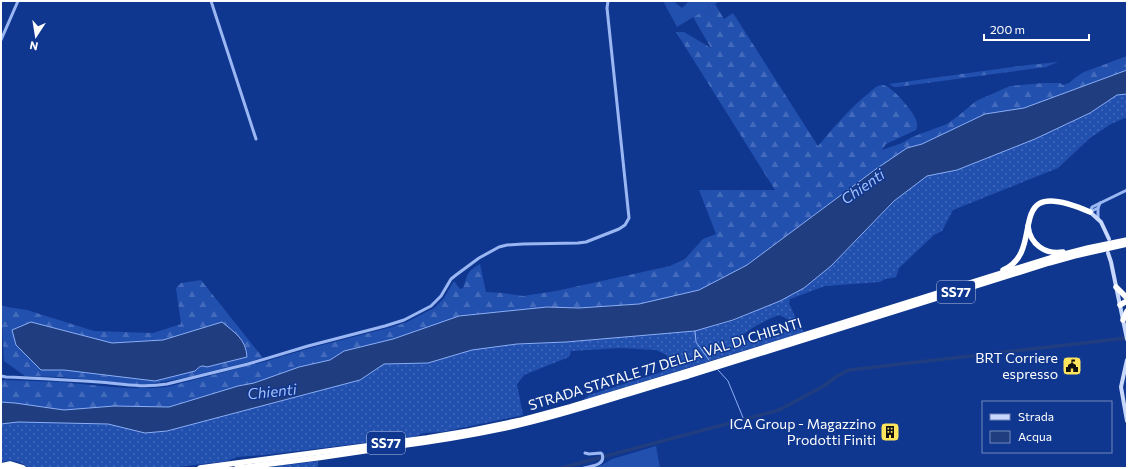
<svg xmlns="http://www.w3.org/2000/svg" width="1128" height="469" font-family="Commissioner,sans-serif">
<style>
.grass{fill:url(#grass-dots)}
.forest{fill:url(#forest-firs);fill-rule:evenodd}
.garden{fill:#2250af}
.water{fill:#203d7f;stroke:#8baff6}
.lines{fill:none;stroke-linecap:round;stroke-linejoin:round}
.stream{stroke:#8baff6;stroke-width:1}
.canal{stroke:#203d7f;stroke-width:3.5}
.street{stroke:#9ab7f3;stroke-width:3}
.secondary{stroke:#c9d9fd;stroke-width:4}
.highway{stroke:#fff;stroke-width:5.5}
.labels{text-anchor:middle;stroke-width:3;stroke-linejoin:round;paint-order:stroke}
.shield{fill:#10378f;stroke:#b7c3dd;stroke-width:1}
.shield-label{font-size:13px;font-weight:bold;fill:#fff}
.poi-label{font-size:14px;fill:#fff;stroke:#10378f;text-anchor:end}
.street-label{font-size:14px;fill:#fff;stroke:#10378f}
.water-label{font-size:15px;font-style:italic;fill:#a6c1fa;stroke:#10378f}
</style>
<defs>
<pattern id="grass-dots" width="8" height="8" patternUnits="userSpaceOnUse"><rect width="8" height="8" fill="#2250af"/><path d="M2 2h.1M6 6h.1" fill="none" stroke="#436abb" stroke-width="1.8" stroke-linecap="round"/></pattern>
<pattern id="forest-firs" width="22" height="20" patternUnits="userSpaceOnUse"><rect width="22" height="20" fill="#2250af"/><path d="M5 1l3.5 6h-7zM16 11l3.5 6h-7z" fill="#436abb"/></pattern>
</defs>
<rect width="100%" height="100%" fill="#10378f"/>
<g class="grass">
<path d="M1127,94V117L1111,124L1090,138L1058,168L953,210L942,231L934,235L899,268L896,277L885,279L880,282L825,286L790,299L789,303L797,321L794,322L779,315C763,321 750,328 738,339L750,341L800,327L804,332L583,400L589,395L659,373C669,367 668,366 667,355L656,350L620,348L571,351L569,357L524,375L517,384L523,415L442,432L424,433L413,437L264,455L237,457L227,461L170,468H29C20,461 12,459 1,462V424L18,422L108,424L145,433L167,431L360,380L384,364L428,363L472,350L517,344L566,342L695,331L733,321L780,301L804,288L831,266L894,201L927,176L957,170L1035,139L1090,113L1117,95Z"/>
<path d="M318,461V468H263H264Z"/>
</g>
<g class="forest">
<path d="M715,4L724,19L733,13L818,146C834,127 849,109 869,93C872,90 877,85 882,85C888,84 903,100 907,106C912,112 920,122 916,130L886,144L882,150L902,143L912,137L947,124L958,116L976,101L1010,86L1044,83H1060L1063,85L1069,83L1076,77L1084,72L1127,56V70L1024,108L985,114L922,144L907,148L876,169L747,265L699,290L639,304L579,308L547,307L393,339L344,351L330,360L299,367L254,383L238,386L169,407L114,406L64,410L15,403L1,402V380C21,381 40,381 60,382C96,385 131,391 167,387L267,361L311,348L392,327L407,322L434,308L444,298L454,281L460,289L463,288C468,274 466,272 480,264L486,292L503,293L523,296L556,291L670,266L685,259L703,239L716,234L699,190H775L676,32H684L711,48L693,17Z"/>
<path d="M1058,62L1046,67L897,87H894L889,84L1028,65Z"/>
<path d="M201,280L263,358L193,376L151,384H131L62,377L25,376L4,361L1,306L27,310L94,331L153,333L181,324L176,288L181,283ZM31,322L112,343L163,340L222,322L247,357L231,361L200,366L195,370L190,371L41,370Z"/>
</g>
<g class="garden">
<path d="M663,1H673L682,8L689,1H720L677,27Z"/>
<path d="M656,446L660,468H591L602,465L612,459Z"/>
</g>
<g class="water">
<path d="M1127,70V94L1117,95L1090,113L1035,139L957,170L927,176L894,201L831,266L804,288L780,301L733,320L695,331L566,342L517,344L472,350L428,363L384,364L360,380L167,431L145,433L108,424L18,422L1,424V402L15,403L64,410L114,406L169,407L238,386L254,383L299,367L330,360L344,351L393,339L459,316L547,307L579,308L639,304L699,290L747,265L876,169L907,148L922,144L985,114L1024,108Z"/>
<path d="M31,322L112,343L163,340L222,322C235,333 246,339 247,357L207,367C201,365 200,366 195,371L155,381L64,370H41L16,345L12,330Z"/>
</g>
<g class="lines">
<g class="stream">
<path d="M695,331L696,342L709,360"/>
<path d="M718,370L728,381L744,420"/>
</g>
<path class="canal" d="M561,468L779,410L824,386L837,376L849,370L1127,338"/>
<g class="street">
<path d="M211,1L256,139"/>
<path d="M1,40L18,1"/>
<path d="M1098,208V218"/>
<path d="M1090,212L1092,207L1127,190"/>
<path d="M1090,212L1098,208L1100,203"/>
<path d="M1,376L6,377C37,378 68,380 99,382C123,384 142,388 167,384L248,364L308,346L385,326L404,320L431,306L441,296L451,279L456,275L479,258L499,247L507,245L523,244L578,243L586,242L619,229L625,225L629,218L607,8L608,1"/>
<path d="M584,468C592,466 606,465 602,454L601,453L589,454L585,453"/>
</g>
<g class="secondary">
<path d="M1090,212L1101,222L1109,239"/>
<path d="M1108,253L1111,262L1127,339"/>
<path d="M1127,360L1121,387L1127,421"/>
</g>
<g class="highway">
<path d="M1028,226C1030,244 1045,255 1063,252"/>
<path d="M1003,270C1049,251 999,172 1090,212"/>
<path d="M1116,287L1127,298"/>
<path d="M1120,305L1127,301"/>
<path d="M1123,320L1127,311"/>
<path d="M1,466L10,464L23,468"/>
<path d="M200,468L427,438L469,431L522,420L570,407L689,371L1053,257L1088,248L1127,240"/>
<path d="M237,468C289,462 340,455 391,447C429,442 467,436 505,428C567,415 627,393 688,376L1049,263L1074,256L1127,244"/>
</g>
</g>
<defs>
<g id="civic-square" transform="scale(1)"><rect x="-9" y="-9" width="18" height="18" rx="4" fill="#ffe55c" stroke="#10378f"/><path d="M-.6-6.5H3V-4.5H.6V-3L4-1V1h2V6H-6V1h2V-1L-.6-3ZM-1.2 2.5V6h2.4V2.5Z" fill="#111"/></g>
<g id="building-square" transform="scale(1)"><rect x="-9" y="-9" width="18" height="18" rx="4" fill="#ffe55c" stroke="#10378f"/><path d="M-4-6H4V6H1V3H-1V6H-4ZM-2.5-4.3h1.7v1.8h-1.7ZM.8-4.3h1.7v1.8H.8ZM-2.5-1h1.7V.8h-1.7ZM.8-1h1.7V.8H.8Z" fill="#111"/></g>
</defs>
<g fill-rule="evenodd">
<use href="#civic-square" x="1072" y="366"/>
<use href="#building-square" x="890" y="432"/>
</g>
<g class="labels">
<g class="shield">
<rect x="937" y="281" width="38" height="22" rx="3"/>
<rect x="367" y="432" width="38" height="22" rx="3"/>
</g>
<g class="shield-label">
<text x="956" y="297">SS77</text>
<text x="386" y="448">SS77</text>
</g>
<g class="poi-label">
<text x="1058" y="363">BRT Corriere<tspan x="1058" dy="16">espresso</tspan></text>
<text x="876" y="429">ICA Group - Magazzino<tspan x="876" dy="16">Prodotti Finiti</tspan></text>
</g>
<g class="street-label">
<text transform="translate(665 364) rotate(-17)" y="5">STRADA STATALE 77 DELLA VAL DI CHIENTI</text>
</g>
<g class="water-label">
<text transform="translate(863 187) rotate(-35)" y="5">Chienti</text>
<text transform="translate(272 392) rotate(-6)" y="5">Chienti</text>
</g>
</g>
<rect width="1128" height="469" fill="none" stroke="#ffffff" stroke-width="4"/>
<rect x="982" y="401" width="130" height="52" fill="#10378f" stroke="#7087bc"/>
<rect x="990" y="414" width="20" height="6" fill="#c9d9fd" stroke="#7087bc"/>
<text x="1018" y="421" font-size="12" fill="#ffffff">Strada</text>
<rect x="990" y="431" width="20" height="12" fill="#203d7f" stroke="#7087bc"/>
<text x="1018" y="441" font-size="12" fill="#ffffff">Acqua</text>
<g transform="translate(36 36) rotate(192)" stroke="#10378f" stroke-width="3" paint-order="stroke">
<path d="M0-3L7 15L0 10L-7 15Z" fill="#ffffff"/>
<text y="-6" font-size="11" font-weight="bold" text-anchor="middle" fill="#ffffff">N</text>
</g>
<path d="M984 34v6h105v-6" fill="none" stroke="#ffffff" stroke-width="2"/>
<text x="990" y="34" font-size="12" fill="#ffffff" stroke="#10378f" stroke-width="3" paint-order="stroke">200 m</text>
</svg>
